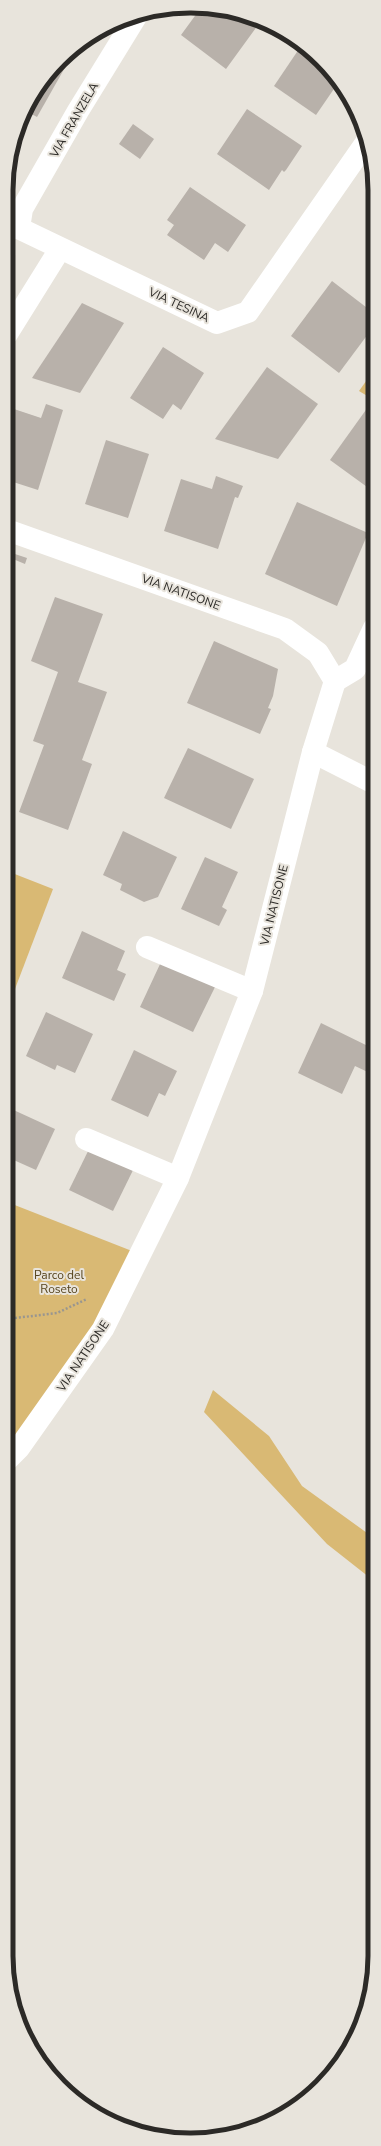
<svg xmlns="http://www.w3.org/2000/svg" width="381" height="2146" font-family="'Nunito Sans',sans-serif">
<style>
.green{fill:#d9b974}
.building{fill:#b8b1aa}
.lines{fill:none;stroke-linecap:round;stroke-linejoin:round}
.path{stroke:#999690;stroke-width:2.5;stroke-dasharray:2 2;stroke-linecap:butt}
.street{stroke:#fff;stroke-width:22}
.labels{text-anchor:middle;stroke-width:4;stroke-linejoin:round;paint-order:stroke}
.street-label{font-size:12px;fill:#2c2a27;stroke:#e8e4dc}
.park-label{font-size:12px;fill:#56441d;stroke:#e8e4dc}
.rim{fill:none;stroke:#2c2a27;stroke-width:5}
</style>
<rect width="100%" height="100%" fill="#e8e4dc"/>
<g class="green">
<path d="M374,370V400L359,391Z"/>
<path d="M7,871L53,889L7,1010Z"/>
<path d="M7,1202L132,1251L96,1325L6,1451Z"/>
<path d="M213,1390L269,1436L302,1486L374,1538V1581L327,1544L204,1412Z"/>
</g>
<g class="building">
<path d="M207,8H214L248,18L258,25L226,69L181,35L200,9L204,12Z"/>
<path d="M301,46L321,60L338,83L316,115L274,86Z"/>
<path d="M76,48L37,117L26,111L31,98Z"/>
<path d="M247,109L302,146L286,170L284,172L282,170L269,190L217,154Z"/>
<path d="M133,124L154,139L140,159L119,144Z"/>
<path d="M190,187L246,225L228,252L215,243L204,260L167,235L174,225L167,220Z"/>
<path d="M332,281L375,314L374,326L339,373L291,336Z"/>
<path d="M82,303L124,323L80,393L32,378Z"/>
<path d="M163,347L204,373L181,410L173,404L163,419L130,398Z"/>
<path d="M267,367L318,404L278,459L215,439Z"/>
<path d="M46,404L63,410L38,490L7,480V420L11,408L41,418Z"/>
<path d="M368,407L374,411V492L330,460Z"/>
<path d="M106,440L149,454L128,518L85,504Z"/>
<path d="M216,476L243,486L238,498L235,497L218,549L164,531L181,479L212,489Z"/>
<path d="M297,502L368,533L337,606L265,574Z"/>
<path d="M15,554L27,558L25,564L13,559Z"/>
<path d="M55,597L103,614L78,682L107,692L82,760L92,764L68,830L19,812L44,745L33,741L58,672L31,661Z"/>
<path d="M214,641L278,669L273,696L268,708L271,709L260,734L187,703Z"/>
<path d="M188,748L254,779L231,829L164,798Z"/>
<path d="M123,831L177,857L158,897L144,902L120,890L122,884L103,875Z"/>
<path d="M205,857L238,872L222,907L227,910L219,926L181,909Z"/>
<path d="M82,931L125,951L117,970L126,974L114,1001L62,978Z"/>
<path d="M161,962L215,987L193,1032L140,1007Z"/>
<path d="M46,1012L93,1034L75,1073L57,1065L55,1070L26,1056Z"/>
<path d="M321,1023L374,1049V1075L355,1066L342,1094L298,1073Z"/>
<path d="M134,1050L177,1071L165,1096L159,1093L148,1117L111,1100Z"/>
<path d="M7,1107L55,1129L36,1170L7,1157Z"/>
<path d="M92,1143L136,1164L113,1211L69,1190Z"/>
</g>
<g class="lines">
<path class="path" d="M7,1319L57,1313L87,1299"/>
<g class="street">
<path d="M8,223L217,323L248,312L365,144"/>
<path d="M19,228L22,209L78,111L137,15"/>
<path d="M7,334L60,249"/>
<path d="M335,681L355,669L374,628"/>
<path d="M313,752L374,783"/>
<path d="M147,947L252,991"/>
<path d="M86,1139L178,1178"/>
<path d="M6,1461L19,1448L103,1329L178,1178L252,991L313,752L335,681L318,653L285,629L7,530"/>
</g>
</g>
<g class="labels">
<g class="street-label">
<text transform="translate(74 120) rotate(-60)" y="4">VIA FRANZELA</text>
<text transform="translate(179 305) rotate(25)" y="4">VIA TESINA</text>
<text transform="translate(181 592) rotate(20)" y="4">VIA NATISONE</text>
<text transform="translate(274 905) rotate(-76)" y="4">VIA NATISONE</text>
<text transform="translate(83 1356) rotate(-56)" y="4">VIA NATISONE</text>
</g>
<g class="park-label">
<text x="59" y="1279">Parco del<tspan x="59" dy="14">Roseto</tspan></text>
</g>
</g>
<path d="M0 0H381V2146H0ZM190 13H191A177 177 0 0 1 368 190V1956A177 177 0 0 1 191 2133H190A177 177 0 0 1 13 1956V190A177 177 0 0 1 190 13Z" fill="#e8e4dc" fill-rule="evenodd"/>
<path class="rim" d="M190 13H191A177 177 0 0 1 368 190V1956A177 177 0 0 1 191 2133H190A177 177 0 0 1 13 1956V190A177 177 0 0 1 190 13Z"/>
</svg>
